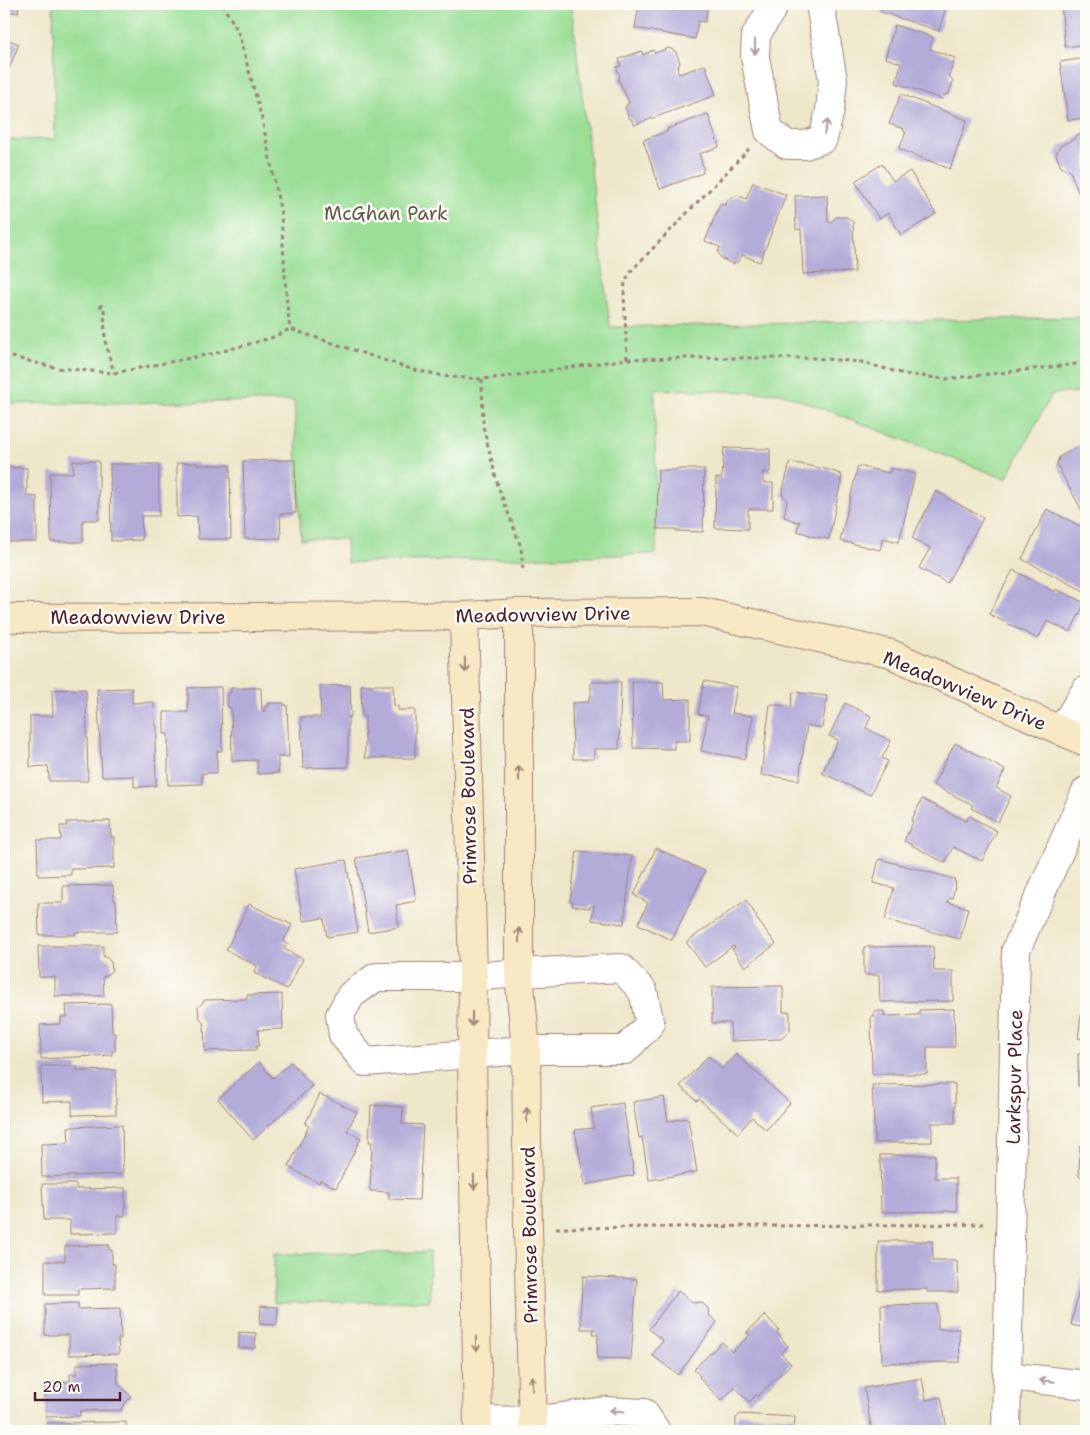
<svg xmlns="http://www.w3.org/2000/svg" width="1090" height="1435" font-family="'Shantell Sans',sans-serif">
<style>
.green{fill:#9bdf97;stroke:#727f61}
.building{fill:#b3acd9}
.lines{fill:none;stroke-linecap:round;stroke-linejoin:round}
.street-casing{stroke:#9c837a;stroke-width:30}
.secondary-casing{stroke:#9c837a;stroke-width:30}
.path{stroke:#9c837a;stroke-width:3;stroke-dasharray:4 4;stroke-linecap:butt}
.street{stroke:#fff;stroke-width:28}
.secondary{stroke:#f8e8c3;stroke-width:28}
.oneway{stroke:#ae9aa0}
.oneway2{stroke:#a18477}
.labels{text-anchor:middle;stroke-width:5;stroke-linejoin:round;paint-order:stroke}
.park-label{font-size:19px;fill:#62594b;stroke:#fdfcf7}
.street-label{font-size:19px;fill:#4a1f2b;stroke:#fdfcf7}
</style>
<rect width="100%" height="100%" fill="#fdfcf7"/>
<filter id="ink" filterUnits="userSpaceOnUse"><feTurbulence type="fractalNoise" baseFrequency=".02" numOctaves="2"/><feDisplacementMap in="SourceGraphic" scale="10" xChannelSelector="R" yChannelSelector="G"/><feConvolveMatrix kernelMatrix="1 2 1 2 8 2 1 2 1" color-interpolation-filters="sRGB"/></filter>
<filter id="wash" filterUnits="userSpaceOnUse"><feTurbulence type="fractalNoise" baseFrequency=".0096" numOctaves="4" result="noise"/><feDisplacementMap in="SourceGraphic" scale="20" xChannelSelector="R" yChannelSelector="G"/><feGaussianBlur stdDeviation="1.12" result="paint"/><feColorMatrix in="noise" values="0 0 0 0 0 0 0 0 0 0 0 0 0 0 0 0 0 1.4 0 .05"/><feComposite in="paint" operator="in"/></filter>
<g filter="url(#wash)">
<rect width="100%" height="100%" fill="#eee7ca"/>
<g class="green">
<path d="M53,4H571L610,327L1086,317V392L1052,394L1006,479L781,393L655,389L656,554L347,563L346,539H301L294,401L4,404V140L55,139Z"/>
<path d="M429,1252L430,1301L274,1303V1254Z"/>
</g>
<g id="blocks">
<g class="building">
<path d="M4,4H19L18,13L4,11Z"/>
<path d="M639,4H708L705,22L698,21L695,39L635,28Z"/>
<path d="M883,4H947L939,31L881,12Z"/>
<path d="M1061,4H1086V44L1065,47Z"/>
<path d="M895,25L933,37L930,49L955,58L949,76L953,81L949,94L943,96L942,99L896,83L901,63L885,58Z"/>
<path d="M4,38L19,44L4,81Z"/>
<path d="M669,48L676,52L680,63L677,69L679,74L705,65L716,95L634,125L632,120L629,118L625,108L629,102L618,79L620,76L616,67L621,66L619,59L642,51L643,55L653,50L655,53Z"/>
<path d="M1086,58V118L1068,120L1060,62Z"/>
<path d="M901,94L967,120L950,169L899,149L906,132H904V129L889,124Z"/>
<path d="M708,114L719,147L699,154L704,169L702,170L703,173L660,189L643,140L668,131L667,129Z"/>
<path d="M1086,132V191L1079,194L1070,171L1061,167L1056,154L1060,146L1074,139L1076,136Z"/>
<path d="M882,164L893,181L910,171L936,214L901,235L888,213L879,219L855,181Z"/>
<path d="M753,182L786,195L760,262L742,255L740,260L733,264L722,259L718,252L720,247L705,241L720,204L726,205L728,199L738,195L746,199Z"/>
<path d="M827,195L828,222H831L836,217H847L853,222L855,272L803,274L801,229L796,230L795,196Z"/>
<path d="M1078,446L1085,459L1086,458V518L1057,465L1059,457Z"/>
<path d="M724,448L770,449V472H763V483H773V509H748V529L715,528L716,478H722Z"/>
<path d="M4,459L7,463V467L27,468V496L37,497V542H4Z"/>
<path d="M295,460L296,513L280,514L281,538L245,539L243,461Z"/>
<path d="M73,461H99V520H83V542H51L50,473H73Z"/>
<path d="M790,462L830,470L842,475L829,539L810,536V535L797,531L800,521L797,522L784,517L787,501L782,494Z"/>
<path d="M177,463H197L198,465H230L231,539H198L197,516L177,517Z"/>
<path d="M110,464H159V516H141L142,540L111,541Z"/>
<path d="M858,466L889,473L891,468L915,474L899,542L883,538L880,550L840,541Z"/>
<path d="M676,469H704L703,532L676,531V529H657L658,470H676Z"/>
<path d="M936,491L983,518L947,583L919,568L930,548L912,538Z"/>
<path d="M1047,509L1086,529V552L1085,555L1086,556V592L1022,559Z"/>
<path d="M1013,570L1055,592L1056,589L1085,603L1070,632L1047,621L1038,639L989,614Z"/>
<path d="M704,681L737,687L732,713L753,716L745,759L701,751L708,716L698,714Z"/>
<path d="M591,682H621L619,749H594V759H573L572,703L589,702V697H591Z"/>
<path d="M632,682H663L664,700L690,699V741H674V749L633,748Z"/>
<path d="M350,685L351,717H348V767L303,768L301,717H321L320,686Z"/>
<path d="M361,685H393L394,706H398V710H415V758H365V716H362Z"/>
<path d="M221,687L222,751H217V773H202V784L168,785V734H164V712H188V688Z"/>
<path d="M132,688V703L154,702L155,724L157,726V739L155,741L156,786L134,787V776L102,777L97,689Z"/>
<path d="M231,688H261L262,711H265V706H269V703H284V705H287L289,757H278V773L257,774V760L232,761L231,708H228V693H231Z"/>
<path d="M86,689L88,781H49L48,766L30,767V716H53L52,690Z"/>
<path d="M793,692L827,696L822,728L807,725L799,780L761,775L770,704L791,707Z"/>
<path d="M845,703L871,716L866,728L891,741L882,758L888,761L870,795L822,773L838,740L829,736Z"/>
<path d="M955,743L1005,770L996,788L1011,796L998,822L971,808L973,805L933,785Z"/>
<path d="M922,799L966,821L969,816L997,831L982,861L953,847L945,863L904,841L913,822L911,821Z"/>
<path d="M110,821L111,837H114V868L71,869V875L38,876L37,840H61L60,826H67V822Z"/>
<path d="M656,848L705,871L672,940L638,924L648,903L634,895Z"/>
<path d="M408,850L416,901L396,905L399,927L368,932L356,858Z"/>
<path d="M577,851L632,856L624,924L592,920L594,906H590V908L572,906L573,903L570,902Z"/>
<path d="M879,859L955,879L954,881L956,882L952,899L950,898L947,902L968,908L960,939L885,920L894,888L873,883Z"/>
<path d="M346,860L358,932L327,937L324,918L303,921L294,869Z"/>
<path d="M113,885L114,901H116L117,932H75V935H39L38,903H63V886Z"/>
<path d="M746,900L757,917L756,918L776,944L745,967L732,949L735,947L733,946L705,967L686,942Z"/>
<path d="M249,904L292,925L283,942L288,944L284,949L303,959L287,989L254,973L257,966L226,950Z"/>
<path d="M38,946H103V956L106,957L111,962L112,970L106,976H103L104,996H55V977H39Z"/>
<path d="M933,946L934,971H953V1001L880,1002L879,975H864V947Z"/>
<path d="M783,986V1012H790V1031L781,1039L731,1041L730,1023H712V987Z"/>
<path d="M282,994L283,1029L258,1030L259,1046H256V1050L205,1051L204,1024L199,1017L198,1007L205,1000L247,999V995Z"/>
<path d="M111,1004L112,1033H115V1051H112V1055L41,1059L40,1025L61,1024V1017H67L66,1005Z"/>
<path d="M1082,1008H1086V1039L1078,1038Z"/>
<path d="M954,1009L955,1047H927V1074H872L871,1016H874V1011H884V1016L919,1015V1010Z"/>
<path d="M736,1054L790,1103L766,1130L752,1117L738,1134L699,1099L697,1101L680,1086L708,1056L722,1069Z"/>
<rect x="1078" y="1054" width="8" height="32"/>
<path d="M259,1062L273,1078L291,1062L312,1086L253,1140L218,1099Z"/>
<path d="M41,1066H77V1071L116,1070V1114L72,1115V1101L42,1102Z"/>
<path d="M955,1084V1123H932V1142L875,1143L872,1085Z"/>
<path d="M320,1094L357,1112L347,1131L361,1138L336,1188L320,1180L319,1183L288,1167L309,1126L305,1124Z"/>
<path d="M664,1097L668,1121L688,1118L697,1172L649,1180L642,1137L639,1138L633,1102Z"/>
<path d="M623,1103L634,1175L585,1185L575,1130L594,1128L591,1108Z"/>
<path d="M371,1105L403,1107L402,1124L423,1125L419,1200L389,1199V1192L370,1191L372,1142H369Z"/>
<path d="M122,1125L123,1174L42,1177L41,1144L69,1143L68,1127Z"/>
<path d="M1080,1145H1086V1176H1079Z"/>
<path d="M880,1155H935V1178H956L957,1211L881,1212Z"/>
<path d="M42,1184H76V1189L125,1188V1216H117V1233L70,1234V1220H44Z"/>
<rect x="1082" y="1207" width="4" height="18"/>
<path d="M878,1241H932L933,1260H957L958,1292H927V1289L878,1290Z"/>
<path d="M109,1245V1250H112V1264H115V1288L78,1289V1295H45V1261H65V1246Z"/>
<path d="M1083,1272L1086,1273V1328L1071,1325Z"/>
<path d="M583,1276L637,1279L631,1359L597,1358L598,1334H593L594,1329H581V1316H580Z"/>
<path d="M678,1291L694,1303L701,1302L708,1308L709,1315L717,1322L678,1375L652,1355L663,1341L649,1329Z"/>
<path d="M78,1303V1309L120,1308L121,1339H118L119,1354L69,1355V1335H45V1304Z"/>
<path d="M938,1304V1329H959L960,1362L882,1363L881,1305Z"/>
<path d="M261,1306L278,1307L277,1325L260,1324Z"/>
<path d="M765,1315L779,1330L777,1333L788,1346L781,1353L791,1364L758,1396L756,1395L749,1402L735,1387L721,1401L699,1377L700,1376L694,1369L722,1342L732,1352L750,1335L747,1332Z"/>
<path d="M239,1332L256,1333L255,1348H239Z"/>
<path d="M1085,1332L1086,1333V1356L1081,1355Z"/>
<path d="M117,1363L118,1384L131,1396L122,1407V1410L80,1411V1416L46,1417L45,1383L70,1382V1374H77V1364Z"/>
<path d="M922,1378L926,1400L941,1397L947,1429L932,1431H872L864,1388Z"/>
<path d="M740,1414L795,1417L794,1431H736V1418Z"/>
<path d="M126,1422V1431H46V1423Z"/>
</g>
</g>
</g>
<g filter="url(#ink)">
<use href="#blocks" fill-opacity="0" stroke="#9c837a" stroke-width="1"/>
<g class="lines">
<g class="street-casing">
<g id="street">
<path d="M775,4L756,35L755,57L769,131L787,145H805L823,139L830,110L833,80L820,4"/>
<path d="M1061,731L1086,690"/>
<path d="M621,968L643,991L650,1024L625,1050H526L365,1062L343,1035L340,1015L351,995L376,977H473L519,973Z"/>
<path d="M1008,1376L1086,1385"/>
<path d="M478,1420L533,1421L605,1411L644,1413L656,1431"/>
<path d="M1006,1431L1016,950L1086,791"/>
</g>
</g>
<g class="secondary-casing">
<g id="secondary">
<path d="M519,613V973L526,1050L528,1228L533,1431"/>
<path d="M464,616L473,977L472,1054L478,1431"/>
<path d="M4,618L464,616L519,613L702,612L891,654L1086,742"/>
</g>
</g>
<g class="path">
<path d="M222,4L238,31L262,119L281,214L287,305L290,329"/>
<path d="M99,306H104L105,341L114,373"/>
<path d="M4,355L57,368L114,373L216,353L271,338L290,329L414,370L449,377L482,379L512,376L627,359L686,358H814L861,362L904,374L946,379L1086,363"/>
<path d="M627,359L624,295L625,282L631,271L749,149"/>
<path d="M482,379L483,426L498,486L521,547L523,571"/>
<path d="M556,1228L983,1224"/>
</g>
<use href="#street" class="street"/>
<use href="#secondary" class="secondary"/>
</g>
<defs><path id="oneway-shaft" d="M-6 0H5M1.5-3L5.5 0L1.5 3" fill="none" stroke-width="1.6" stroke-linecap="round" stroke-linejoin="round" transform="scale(1.25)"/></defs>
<g class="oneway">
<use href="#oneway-shaft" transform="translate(755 47) rotate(91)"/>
<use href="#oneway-shaft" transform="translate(826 127) rotate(-76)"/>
<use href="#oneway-shaft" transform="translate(1047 1381) rotate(-174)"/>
<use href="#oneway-shaft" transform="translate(617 1411) rotate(-176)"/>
</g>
<g class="oneway2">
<use href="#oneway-shaft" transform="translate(465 665) rotate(89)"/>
<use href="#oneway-shaft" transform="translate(519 773) rotate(-90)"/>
<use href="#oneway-shaft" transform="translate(519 935) rotate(-90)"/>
<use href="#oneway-shaft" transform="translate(472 1019) rotate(91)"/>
<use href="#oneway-shaft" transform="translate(527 1115) rotate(-91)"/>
<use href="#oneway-shaft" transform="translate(474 1182) rotate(89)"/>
<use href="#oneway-shaft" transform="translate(476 1344) rotate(89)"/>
<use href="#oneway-shaft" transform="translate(532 1383) rotate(-91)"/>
</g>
</g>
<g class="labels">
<g class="park-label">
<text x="386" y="220">McGhan Park</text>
</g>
<g class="street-label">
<text transform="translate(543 614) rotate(-1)" y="7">Meadowview Drive</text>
<text x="138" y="624">Meadowview Drive</text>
<text transform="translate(965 690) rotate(23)" y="7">Meadowview Drive</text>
<text transform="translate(468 796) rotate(-91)" y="7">Primrose Boulevard</text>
<text transform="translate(1014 1077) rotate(-89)" y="7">Larkspur Place</text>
<text transform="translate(529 1235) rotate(-91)" y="7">Primrose Boulevard</text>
</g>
</g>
<rect width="1090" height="1435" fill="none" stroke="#fdfcf7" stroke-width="20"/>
<path d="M35 1392v8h85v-8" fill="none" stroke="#4a1f2b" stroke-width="2.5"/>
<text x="42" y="1392" font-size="15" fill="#4a1f2b" stroke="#fdfcf7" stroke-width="4" paint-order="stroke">20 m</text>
</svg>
